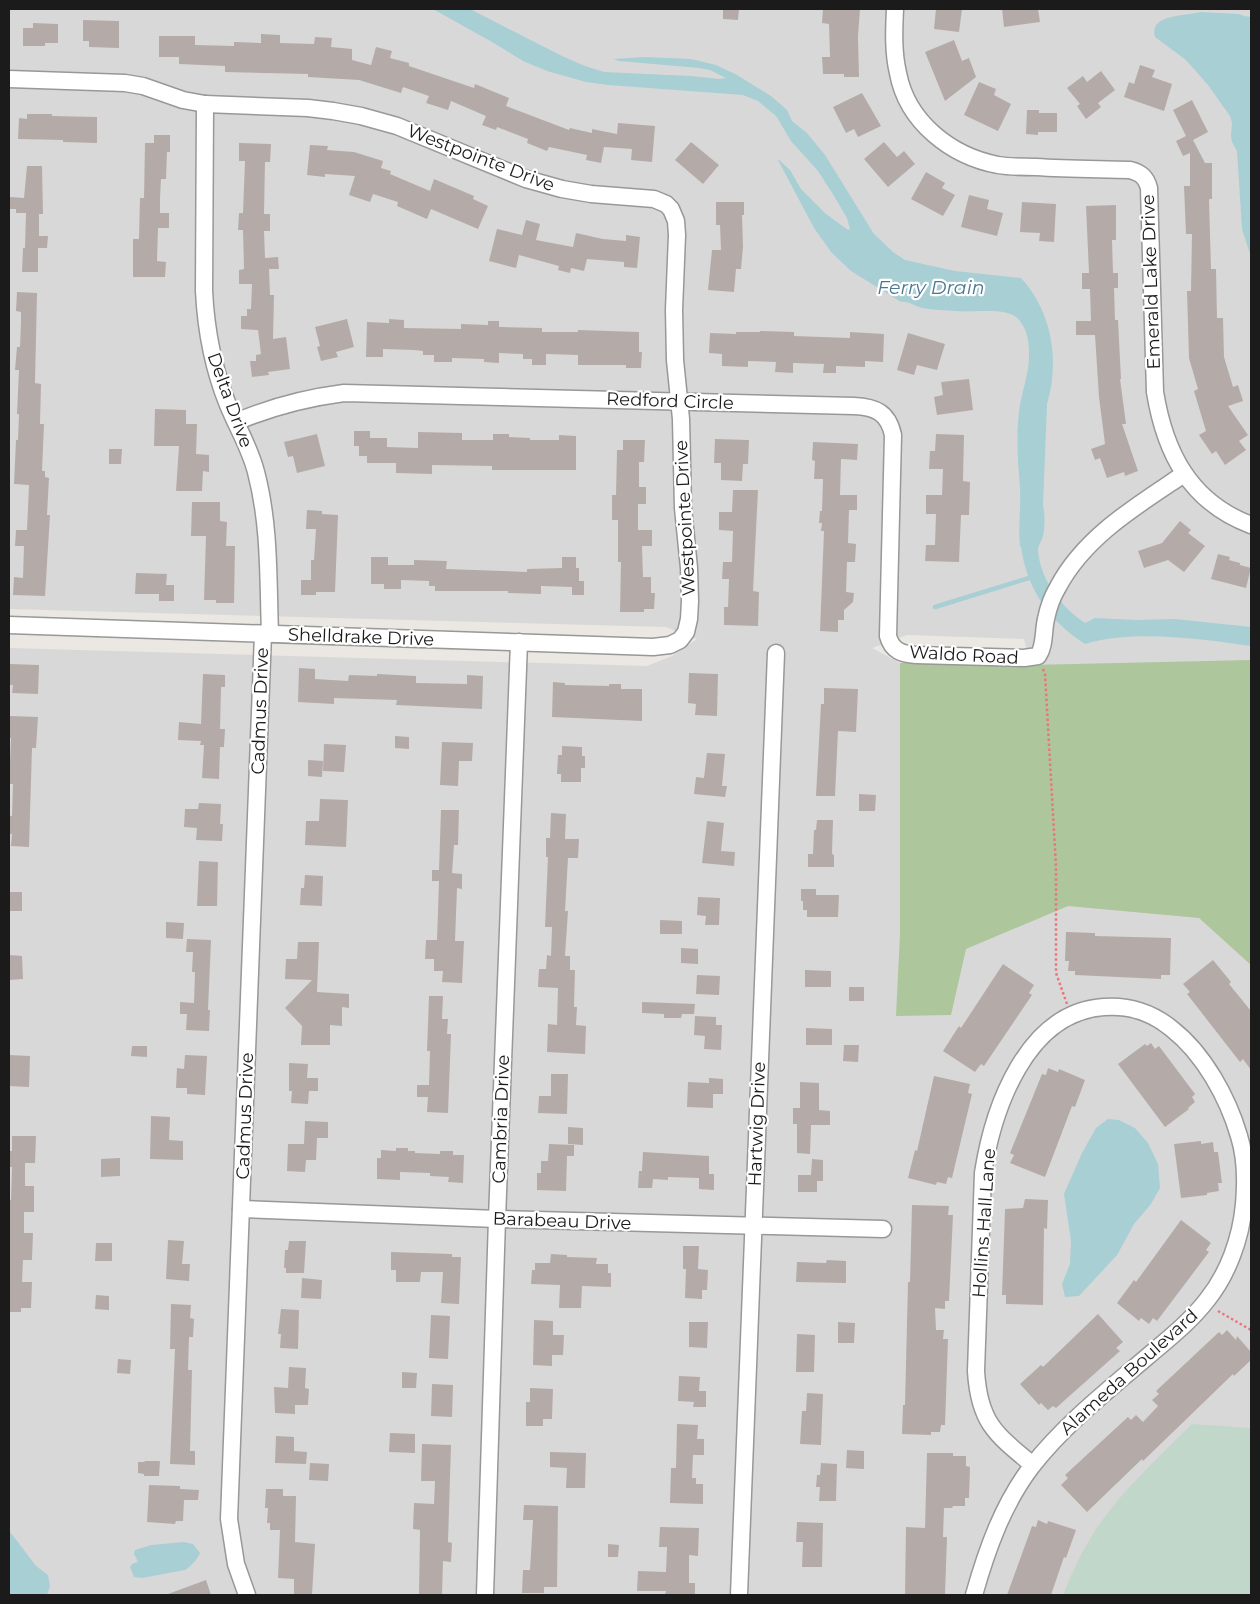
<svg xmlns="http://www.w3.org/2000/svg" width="1260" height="1604" font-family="Montserrat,sans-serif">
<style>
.residential{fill:#d9d8d8;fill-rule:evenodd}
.forest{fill:#adc69b}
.wetland{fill:#c1d7ca}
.water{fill:#a7cfd4}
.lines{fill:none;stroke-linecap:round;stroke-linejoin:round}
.stream{stroke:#a7cfd4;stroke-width:4.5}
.building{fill:#b4aba8}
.street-casing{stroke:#989898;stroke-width:19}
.path{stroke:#e77779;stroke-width:2.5;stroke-dasharray:2.5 2.5;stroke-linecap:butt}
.street{stroke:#fff;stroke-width:16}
.labels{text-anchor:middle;stroke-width:4.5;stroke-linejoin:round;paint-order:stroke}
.street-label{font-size:18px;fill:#1b1b1b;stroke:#fff}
.water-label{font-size:19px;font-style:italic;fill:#4d7790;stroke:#fff}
</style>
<rect width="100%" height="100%" fill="#ebe7e2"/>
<path class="residential" d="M9,9H1251V1595H9V648L647,666L672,656L697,639L666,627L9,609ZM907,635L1024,639L1030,664L900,663L872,648Z"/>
<path class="forest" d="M1251,660V965L1199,918L1068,906L966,949L951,1015L896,1016L900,934V663L1030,665Z"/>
<path class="wetland" d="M1192,1424L1251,1428V1595H1063C1074,1567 1088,1538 1107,1514C1132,1481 1163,1453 1192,1424Z"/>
<g class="water">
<path d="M433,9H470L564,57L585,66L604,72L691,76L719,79L726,78L710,70L699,68L619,61L613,59L645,57L691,59L716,65L737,75L771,96L787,110L792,121L807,133L825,155L874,234L893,252L905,260L955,271L1021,278C1052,311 1060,362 1047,404L1043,505C1045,515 1045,525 1043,536C1042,541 1038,545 1038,550C1040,580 1061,607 1085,623L1095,618L1137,620L1175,619L1251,627V646C1204,639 1131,629 1085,644C1049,621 1027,589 1021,547L1020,546C1018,527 1021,507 1020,488C1018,463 1016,438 1019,412C1021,392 1030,373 1029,352C1029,340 1026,325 1016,317C1004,307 973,313 956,311C945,310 933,310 922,308C914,306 909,301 901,302L851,271L831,252L814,228L778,160H779L790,170L801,189L826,214L848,230L850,229L847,218L834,196L818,171L791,141L776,116L758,101L743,95L608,85L586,82L547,71L523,61L492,42Z"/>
<path d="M1200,12L1239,14L1244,16L1251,17V257L1242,229L1237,151L1232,142L1231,136L1232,123L1230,116L1208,85L1186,60L1155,37C1148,14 1187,16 1200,12Z"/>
<path d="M1108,1119L1119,1120L1135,1128L1148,1143L1158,1164L1160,1188L1151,1204L1134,1224L1117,1255L1079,1296L1065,1297L1062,1284L1070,1264L1071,1241L1064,1194L1082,1153L1096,1128Z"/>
<path d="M9,1531L14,1537L36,1566L48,1575L50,1586L47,1595H9Z"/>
<path d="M184,1542L193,1544L200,1553C198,1559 190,1567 185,1570L142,1578L134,1577L130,1567L132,1564L138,1562L134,1554L135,1550L151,1545Z"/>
</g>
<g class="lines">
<path class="stream" d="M935,607L1029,578"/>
</g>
<g class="building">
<path d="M723,9H739L738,20L723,19Z"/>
<path d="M823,9H860L858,36L859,77H844V74H823L822,57H830L829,24L822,23Z"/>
<path d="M936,9H962L959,32L934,29Z"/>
<path d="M1002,9H1038L1040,22L1004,27Z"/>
<path d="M83,20L119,21V48L89,47V41H83Z"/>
<path d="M33,23L58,24V43H45V46H23V28H33Z"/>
<path d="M261,34L280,35V43L314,44L315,37L332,38L331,47L352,49V60L371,65L376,47L392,51L390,58L409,63V66L474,88L475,84L509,98L506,106L569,130L570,128L592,133V129L617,134L618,123L655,126L652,162L631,160L632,149L604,147L601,163L586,160L587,155L549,147L547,151L527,143L528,139L497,127L496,130L482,125L486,116L451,101L448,110L426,103L429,96L403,87L401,93L359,80L308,77V74L225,72V66L179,64V57H159V36H195V45L234,46V42L261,43Z"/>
<path d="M954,40L962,61L969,58L976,77L945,101L925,52Z"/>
<path d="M1140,65L1155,70L1152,77L1172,84L1164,111L1124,97L1129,82L1134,84Z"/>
<path d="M1101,71L1115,90L1098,103L1101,107L1086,119L1077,106L1080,104L1067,88L1083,76L1087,82Z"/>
<path d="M979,82L996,89L994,95L1011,104L998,131L964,115Z"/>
<path d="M862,93L881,126L858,137L854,129L846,133L833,107Z"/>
<path d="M1192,100L1208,132L1193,140L1205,163H1212V199H1209L1211,269H1216L1217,318H1223L1224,357L1233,387L1238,385L1243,401L1228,406L1248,435L1239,441L1246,450L1225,465L1216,451L1212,454L1199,435L1206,431L1194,391L1198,389L1189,358L1187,291H1191L1192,234H1186L1184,186H1190V153L1183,156L1176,141L1186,136L1173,110Z"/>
<path d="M1027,110H1039V113H1057V132H1038V135L1026,134Z"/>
<path d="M27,114H52V116L97,117V143L63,142V140L18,139L19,118L27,119Z"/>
<path d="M154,135H170V152H167L166,179H161L160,198V213H169V228H158L157,261L166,262L165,277H133V239H139L140,198H144L145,143H154Z"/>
<path d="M691,142L719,165L703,184L675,160Z"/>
<path d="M884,142L897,157L904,151L915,164L888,187L864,159Z"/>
<path d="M239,143L271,144L270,162H265L264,214H270V231H264L265,258L278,257L279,269H269L270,295H274L273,339L286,337L290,369L268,372L269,375L252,377L250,361H256V355L261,354L258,330L241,329V316H247V309H251L252,284H239V270L244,269L243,230H238L239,213H243L245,161H239Z"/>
<path d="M310,145L328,146L327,150L354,152L383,161L381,168L391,171L390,174L430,191L434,179L474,196L473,199L488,206L478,229L431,209L427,219L397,206L398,202L373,194L370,202L349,195L355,176L325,174V177L307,175Z"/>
<path d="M27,166H42L43,214H39V236H48L47,248H38V272H22L23,248H25L26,213H16V209H10V197L24,198Z"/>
<path d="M926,172L945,183L942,188L955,195L943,216L911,199Z"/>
<path d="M969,195L989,200L987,209L1003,213L997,236L961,227Z"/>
<path d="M716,202H744V215H742L743,247L741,269H736L734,292L708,290L712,250H721L720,225H716Z"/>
<path d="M1022,202L1056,204L1054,242L1039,241L1040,233L1020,232Z"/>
<path d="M1116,205V240H1112L1113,273H1118V288H1114L1115,320H1118L1121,379H1120L1126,424H1122L1138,471L1125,476L1124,472L1107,478L1100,458L1095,460L1091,449L1105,444L1099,397L1095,335H1076V321H1091L1090,289H1082V273H1089L1086,206Z"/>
<path d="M526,220L540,224L536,240L573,247L576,233L603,239L626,241V235L640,237L637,268L624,267V262L587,259L584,271L571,268L570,273L558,270L559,266L519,255L516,268L489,261L497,229L522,235Z"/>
<path d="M17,292L37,293L35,383L41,384L40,424H44L42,471H45V477L49,478L47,515H50L45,596L13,595L14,577L23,578L24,546H15L16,530H27L29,485L14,484L16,440H18L19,414H17L19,370H15L17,347H20L21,323V312L16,311Z"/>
<path d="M347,319L354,347L336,352L338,357L321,361L317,347L320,346L315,327Z"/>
<path d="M389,319L404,320V328L461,329V324L488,325V321H499V327L542,328V332H578V330L639,332V352H642L641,368H626V365H578V355L546,354V365H532V359H523V354L499,353V363L484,362V359L452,358V362H434V355H423V351L414,350L383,349V357H366L367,322L389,323Z"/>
<path d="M760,331L794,332V336L850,338V332L884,334L883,362L865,361V367L836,366V373H823L824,364L793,363V373L775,372L776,362L748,361V367L722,366V354L709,353L710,333L736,334V332H760Z"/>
<path d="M908,333L945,344L937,370L917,365L914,375L897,370Z"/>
<path d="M969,379L973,410L937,415L934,397L943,395L941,382Z"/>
<path d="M155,409L186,410V424H197L196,454L209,455V472L203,471L202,491H176L179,446H154Z"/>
<path d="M354,431H370V438H387V447L418,448V432L462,433V440H493V434H509V437L530,438V440H559V435L576,436V470H492V466L432,465V474L396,473V463H367V456H359V446H354Z"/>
<path d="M317,434L325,466L297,473L293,456L288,457L284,442Z"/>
<path d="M936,434L964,435L963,481L970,482L969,515H961L959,562L925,561L926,545H935L936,514H926V495H942L943,469H929L930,451H935Z"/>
<path d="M715,439L749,440L748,464H743L742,481L721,480V463H714Z"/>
<path d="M623,440H645L644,462H639V487H646V504H638V530H652V546H642L643,577H651V593H655L654,609H644V612H620L621,562H618V520H612V495H616L617,450H623Z"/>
<path d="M813,442L858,444L857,460L841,459L840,495H857V510H849L848,543L856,544L855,562H847L846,592L854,593L853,602L844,610V620H838V632L820,631L824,531H821L822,523H819L820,511H822L823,479H814L815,461L812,460Z"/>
<path d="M109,449H122L121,464H109Z"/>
<path d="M733,490H758L753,591L759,592L758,626L724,625V607H728L729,579H722L723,562H732L733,531L719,530V512H732Z"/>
<path d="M192,502H220V521L227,522L226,546H235L234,603H216V600H204L206,536H191Z"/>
<path d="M307,510L322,511V514L338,515L335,592H316V595H301V580H311V560H314L316,529H306Z"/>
<path d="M1180,521L1191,530L1188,533L1205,546L1184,572L1168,560L1144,568L1138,551L1162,543Z"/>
<path d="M1218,554L1230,557L1229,560L1240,563V565L1251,568L1246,588L1211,579Z"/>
<path d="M371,557H388V565H414V560L447,561L446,569L527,572V569L562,568V557H576V568H579V581H584V595H572V587L541,586V594L508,593V591H435V586H429V581L401,580V589H384V584H371Z"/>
<path d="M136,573L167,574L166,585H174V601H159V594H135Z"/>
<path d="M10,664L39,665L38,694L12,693L13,685H9Z"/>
<path d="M299,668L315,669V679L348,681L349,675L377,676V674L416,676V683L467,684V675L483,676L482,709L396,705L397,700L334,698V704L298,702Z"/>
<path d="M689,673L718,674L717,716L695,715L696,704L688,703Z"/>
<path d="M203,674L225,675V687H221L220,729H225L224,747H220L219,779L202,778L204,745H200L201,741L178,740L179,722L201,724Z"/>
<path d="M553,682L565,683V685L609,686V684H621V689H642V721L552,717Z"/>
<path d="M824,688L858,689L856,732L838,731L835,796H816L821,704H824Z"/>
<path d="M9,716L38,717L36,748H32L29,847L11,846L12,834H9V816H12L13,784H9L11,738H9Z"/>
<path d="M395,736L409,737V749L395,748Z"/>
<path d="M442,742L473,743L472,761H459L458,786L440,785Z"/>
<path d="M324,744L346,745L344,772L323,771Z"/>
<path d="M562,746L582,747V756H585V768H581V782H561V774H557L558,755H562Z"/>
<path d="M707,753L725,754L722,786H727L725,797L694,794L696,777L704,778Z"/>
<path d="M308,760L323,761L322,777L308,776Z"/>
<path d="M859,794L876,795L875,811H859Z"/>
<path d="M320,799L348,800L346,847L305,845L306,821H319Z"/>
<path d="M199,803L221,804L220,824H223L222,841L196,840L197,828L184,827L185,809H198Z"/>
<path d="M441,810H459L458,845H454L452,873L462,874V889L457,888L455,941H464L462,983L442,982L443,971H434V959H425L426,940H437L439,881H432V870H439Z"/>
<path d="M551,813L566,814L565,839H579L578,858H568L565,911H568L565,956H570V970H575L574,1007H577L576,1025L586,1026L585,1054L547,1052L548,1024L557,1025L558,988L538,987L539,969H546L547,955L551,956L552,927H545L548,857H546V838H550Z"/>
<path d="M817,820H833L832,854L834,855V867H808V854H813L814,830H816Z"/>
<path d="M707,821L724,823L721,851L735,852L734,866L702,863Z"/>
<path d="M199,861L218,862L217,906H197Z"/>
<path d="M305,875L323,876L322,906L300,905L301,888H304Z"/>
<path d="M801,889H816V895H839L838,917H807V910H803V901H801Z"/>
<rect x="9" y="892" width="13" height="19"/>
<path d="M698,897L720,898L719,925H705L706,916L697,915Z"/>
<path d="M660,920L682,921V934H660Z"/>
<path d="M166,922L184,923L183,939L166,938Z"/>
<path d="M1066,932L1095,933V936L1171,938L1170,975H1161V979L1075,975V971H1068L1069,961H1065Z"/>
<path d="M187,939L211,940L208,1010H210L209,1031L186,1030L187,1014H180V1002L194,1003L195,972H192L193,952H186Z"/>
<path d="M298,942H319L317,992L349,994V1008L342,1007V1026L330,1025V1045H301L302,1026L285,1008L312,980L285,979L286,959H297Z"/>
<path d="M681,948L698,949V964L681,963Z"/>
<path d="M9,955L22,956L23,979L9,980Z"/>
<path d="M1213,960L1231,982L1229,984L1251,1011V1070L1243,1059L1240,1062L1187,994L1190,992L1183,984Z"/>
<path d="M1003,964L1034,985L1029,993L1032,995L984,1066L981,1064L975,1072L943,1051L959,1026L961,1028Z"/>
<path d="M805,970L831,971V987H805Z"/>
<path d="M697,975L720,976L719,995L696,994Z"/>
<rect x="849" y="987" width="15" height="14"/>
<path d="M429,996H443L442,1019H448L447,1034H451L448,1113L427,1112L428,1097H417V1085H429L430,1051H427Z"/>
<path d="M642,1002L695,1004L694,1014H682L681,1018H664V1014L642,1013Z"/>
<path d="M695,1016L716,1017V1025H722L721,1050L704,1049L705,1036L694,1035Z"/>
<path d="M806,1028L832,1029V1045H806Z"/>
<path d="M1151,1043L1155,1049L1159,1046L1195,1094L1192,1097L1195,1102L1188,1108L1189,1109L1165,1127L1118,1064L1145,1044L1147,1046Z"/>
<path d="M844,1045H859L858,1062L843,1061Z"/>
<path d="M132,1046H147V1057L131,1056Z"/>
<path d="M9,1055L30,1056L29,1087L9,1086Z"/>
<path d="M185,1055L207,1056L205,1095L187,1094V1088H176L177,1068L184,1069Z"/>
<path d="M289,1063L308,1064L307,1078H318V1091H309L308,1104L291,1103L292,1091H289Z"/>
<path d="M1048,1068L1058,1072L1059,1069L1085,1080L1075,1107L1072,1106L1045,1177L1010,1163L1014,1155L1010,1153L1042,1074L1046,1075Z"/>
<path d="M551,1074H568L567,1114L538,1113L539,1096H551Z"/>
<path d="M934,1076L970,1084L968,1093L972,1094L952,1178L948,1177L946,1184L937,1182L936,1185L908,1178L915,1150L917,1151Z"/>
<path d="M709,1078L723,1079V1094H713V1108L687,1107L688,1082L709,1083Z"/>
<path d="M800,1082L819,1083V1110L830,1111V1125H811L810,1154L797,1153V1124H793V1108H800Z"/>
<path d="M151,1116L170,1117L169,1140L183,1141V1160L150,1159Z"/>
<path d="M305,1121L328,1122V1138H317L316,1160H306L305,1172L287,1171L288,1144H304Z"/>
<path d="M568,1127L583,1128V1145L568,1144Z"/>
<path d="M12,1136H36L35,1163H25V1186H34V1212H24V1233H33L32,1260H23L22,1282H32L31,1308H21V1312H9L10,1216H9V1200H11L12,1167H9V1151H12Z"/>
<path d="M1201,1141V1144L1213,1142L1214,1152H1218L1222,1183H1218L1219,1191L1207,1193V1195L1181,1198L1174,1144Z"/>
<path d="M549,1144L574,1145V1156H567L566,1191L537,1190V1173H541V1161H548Z"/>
<path d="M396,1148H408V1151H415V1153L440,1154V1151H453V1155H464L463,1183L448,1182L449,1177L430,1176V1173L400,1172V1180L377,1179V1158H381V1150L396,1151Z"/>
<path d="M643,1152L709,1156V1174H714V1190L699,1189V1178L668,1177V1180L653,1179L652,1188H638L639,1171H642Z"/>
<path d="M120,1158V1176L101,1177V1159Z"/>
<path d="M812,1159L823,1160V1181H817V1192H798V1175H811Z"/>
<path d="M1025,1199L1048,1200L1047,1229L1044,1228L1043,1305L1006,1304V1295H1002L1005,1209L1023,1208Z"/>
<path d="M912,1205L949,1206L948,1215H953L949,1301H945V1309L935,1308L936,1330H944L943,1339H948L945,1425H941L940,1432H931V1435L902,1434L903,1405H905L908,1282H910Z"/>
<path d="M1181,1220L1211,1243L1206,1250L1209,1252L1157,1321L1153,1318L1149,1324L1141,1318L1139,1321L1117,1303L1134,1280L1136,1282Z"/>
<path d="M168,1240L184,1241L182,1264H190L189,1281L166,1279Z"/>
<path d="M289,1241H306L304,1273H286V1268H284L285,1250H288Z"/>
<path d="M96,1243H112V1261H95Z"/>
<path d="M683,1246H699L698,1269L708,1270L707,1290H702V1299L685,1298L686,1269H683Z"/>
<path d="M391,1252L452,1254V1257H461L459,1304L441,1303L443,1272H421L420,1282H396V1270H391Z"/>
<path d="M551,1254L567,1255V1257L597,1258L596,1264H608V1273H611V1287L582,1286L581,1308H559L560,1285L531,1284L532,1270H535V1263H550Z"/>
<path d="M827,1260L846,1261V1283L796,1282L797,1262L826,1263Z"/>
<path d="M302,1278L322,1280L321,1299L301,1298Z"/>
<path d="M96,1295L109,1296V1310L95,1309Z"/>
<path d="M171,1304L191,1305L190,1318L194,1319L193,1337H189L188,1370H192L190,1451H195V1465L170,1464L175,1349H170Z"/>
<path d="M281,1309L299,1310L298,1349L280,1348L281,1334H278Z"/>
<path d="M1098,1314L1123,1342L1116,1348L1120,1351L1056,1408L1053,1406L1048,1410L1041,1403L1039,1405L1020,1384L1041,1365L1043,1367Z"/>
<path d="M431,1315L450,1316L448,1359L429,1358Z"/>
<path d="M534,1320L553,1321V1335H564L563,1355H552V1366L533,1365Z"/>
<path d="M689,1322H708L707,1348L689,1347Z"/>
<path d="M838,1322L855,1323L854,1343H838Z"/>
<path d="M1227,1330L1236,1340L1237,1336L1251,1352V1360L1234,1376L1233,1374L1143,1461L1142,1459L1087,1512L1061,1485L1068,1478L1065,1475L1128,1417L1131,1420L1136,1415L1143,1422L1158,1406L1152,1400L1159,1394L1156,1391L1219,1332L1222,1335Z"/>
<path d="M797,1334L815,1335L814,1372H796Z"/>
<path d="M118,1359L131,1360L130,1374L117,1373Z"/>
<path d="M289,1367L306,1368L305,1388L309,1389L308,1405H295V1414L275,1413L274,1387L288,1388Z"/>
<path d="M402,1372L417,1373L416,1388H402Z"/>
<path d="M679,1376L700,1377L699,1391H706V1407H693L694,1402L678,1401Z"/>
<path d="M432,1384L453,1385L452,1417L431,1416Z"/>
<path d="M530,1388L553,1389L552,1419H543V1426H526V1402H530Z"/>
<path d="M807,1393L823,1394L821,1445L800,1444L802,1411H806Z"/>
<path d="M677,1424L698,1425L697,1439H704V1455H693L692,1478H696V1484H703V1504L670,1503L671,1468H676Z"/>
<path d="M390,1433L415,1434V1453L389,1452Z"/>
<path d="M276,1436L294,1437V1451L307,1452L306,1464L275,1463Z"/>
<path d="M422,1444L451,1445L448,1542L452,1543L451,1562L443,1561L442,1595H419L420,1530L413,1529L414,1503L434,1504L435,1481H421Z"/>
<path d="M847,1450L864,1451V1469L846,1468Z"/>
<path d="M550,1452L586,1453L585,1488H566L567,1468L550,1467Z"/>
<path d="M927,1453H953V1456H966V1466L970,1467L969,1498H965V1506H953L952,1508H944L943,1537H947L945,1595H905L906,1527L925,1528Z"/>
<path d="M145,1461H160L159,1476H144V1474L138,1473V1462H144Z"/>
<path d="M310,1463L329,1464L328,1481L309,1480Z"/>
<path d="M821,1463L837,1464L836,1501H819L820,1487H816L817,1475H820Z"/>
<path d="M149,1485L180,1486V1489L199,1490L198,1500H184L183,1521H176L175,1524L147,1522Z"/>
<path d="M266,1489H283V1496H296L295,1542L315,1544L312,1595H294V1579L278,1578L280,1530H270V1523H267L268,1508H265Z"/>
<path d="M524,1505L558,1506L557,1587H544V1593H522L523,1570H530L533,1520H523Z"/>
<path d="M1038,1520L1047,1524L1048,1521L1076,1530L1066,1558L1064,1557L1051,1595H1007L1032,1526L1036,1527Z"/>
<path d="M797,1522L823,1523L822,1567H802L803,1542H796Z"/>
<path d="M660,1527L699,1528L698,1556L689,1555V1583H695V1595H665L666,1591H637L638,1571L666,1572L667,1547H659Z"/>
<path d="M608,1544L619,1545L618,1557H608Z"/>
<path d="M206,1580L211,1595H168V1594Z"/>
</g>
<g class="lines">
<g class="street-casing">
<g id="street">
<path d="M895,9C894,30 893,52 898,73C907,122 951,156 998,165C1010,167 1023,167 1036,167C1067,169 1099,169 1130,170C1141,173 1146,177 1149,188L1155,392C1165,453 1190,502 1251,525"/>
<path d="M9,79L125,83L143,86L183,100L205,104L308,108L333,111L361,116L397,126L526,179L562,189L591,194L654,199L666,204L671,209L676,221L677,235L674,310L675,360L681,419L683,508L689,568L690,601L689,619L686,632L680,640L670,645L653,647L9,625"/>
<path d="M205,104L204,291C206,331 213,368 228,405C237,427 250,448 256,472C270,525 268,579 270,634"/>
<path d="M236,422C271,407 305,398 344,393L854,406C875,407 888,412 893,435L888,636C892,651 902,654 916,655L1024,658L1038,656C1045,646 1043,632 1046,619C1048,609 1052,597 1058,587C1085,536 1138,505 1184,474"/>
<path d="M241,1209L497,1219L883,1229"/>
<path d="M247,1595L236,1564L229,1519L263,634"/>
<path d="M485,1595L497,1219L519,642"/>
<path d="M739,1595L776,653"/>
<path d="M974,1595C987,1549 1003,1504 1032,1466C1064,1425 1107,1391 1147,1357C1168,1339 1190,1322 1207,1300C1228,1274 1241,1238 1244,1204C1246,1182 1246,1158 1239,1136C1228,1098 1204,1054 1172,1029C1153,1013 1129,1005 1104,1007C1026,1012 993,1109 983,1173L976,1371C979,1422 995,1434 1033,1465"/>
</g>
</g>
<g class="path">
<path d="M1043,669L1045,674L1056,867V973L1067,1004"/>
<path d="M1218,1311L1251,1330"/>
</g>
<use href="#street" class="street"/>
</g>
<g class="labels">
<g class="street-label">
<text transform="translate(481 158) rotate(21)" y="6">Westpointe Drive</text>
<text transform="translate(1151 282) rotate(-92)" y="6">Emerald Lake Drive</text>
<text transform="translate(230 400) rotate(70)" y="6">Delta Drive</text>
<text transform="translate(670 401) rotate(2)" y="6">Redford Circle</text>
<text transform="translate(685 518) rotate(-93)" y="6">Westpointe Drive</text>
<text transform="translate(361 637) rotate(2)" y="6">Shelldrake Drive</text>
<text transform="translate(964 655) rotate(3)" y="6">Waldo Road</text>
<text transform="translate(260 711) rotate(-88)" y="6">Cadmus Drive</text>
<text transform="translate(245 1116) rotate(-88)" y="6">Cadmus Drive</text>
<text transform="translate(501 1119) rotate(-88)" y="6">Cambria Drive</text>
<text transform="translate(757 1124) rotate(-88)" y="6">Hartwig Drive</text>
<text transform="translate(562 1221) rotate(2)" y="6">Barabeau Drive</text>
<text transform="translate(984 1223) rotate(-86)" y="6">Hollins Hall Lane</text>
<text transform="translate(1129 1372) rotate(-42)" y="6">Alameda Boulevard</text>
</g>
<g class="water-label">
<text x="931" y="294">Ferry Drain</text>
</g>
</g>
<rect width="1260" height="1604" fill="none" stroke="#1b1b1b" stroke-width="20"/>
</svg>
